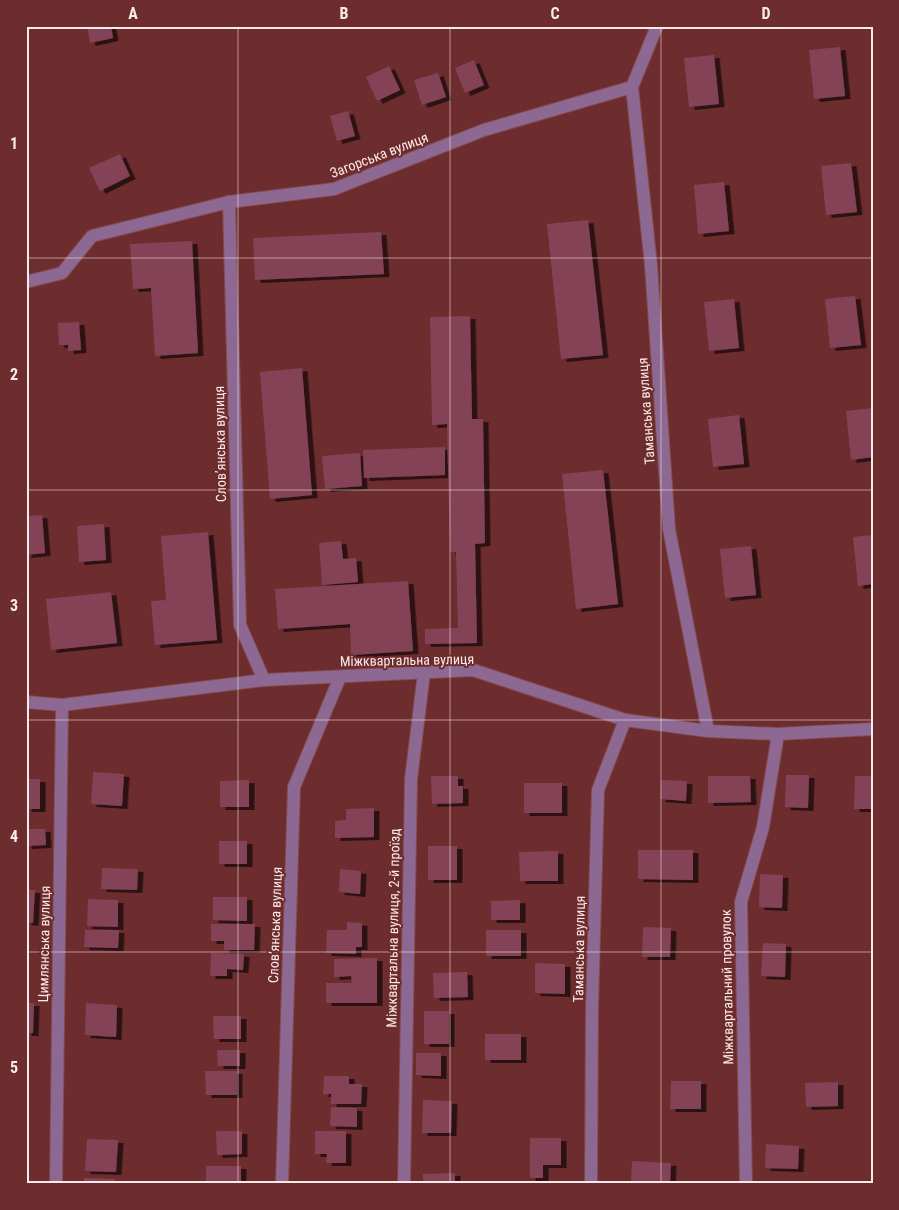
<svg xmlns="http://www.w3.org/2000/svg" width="899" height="1210" font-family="'Roboto Condensed',sans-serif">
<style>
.building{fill:#844257;filter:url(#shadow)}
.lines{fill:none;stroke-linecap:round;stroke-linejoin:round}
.minor-casing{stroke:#844a4b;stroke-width:14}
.minor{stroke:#8c6892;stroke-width:12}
.grid{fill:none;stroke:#fbeae9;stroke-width:1;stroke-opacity:0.55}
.labels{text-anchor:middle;stroke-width:4;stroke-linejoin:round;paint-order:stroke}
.street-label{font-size:14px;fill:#fbeae9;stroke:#6d2c2d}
.neatline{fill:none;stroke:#fbeae9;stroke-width:2}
.grid-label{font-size:16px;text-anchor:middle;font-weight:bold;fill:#fbeae9}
</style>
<defs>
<filter id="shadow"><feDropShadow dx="5.5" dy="3" stdDeviation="0" flood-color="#0009"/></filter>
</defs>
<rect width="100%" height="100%" fill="#6d2c2d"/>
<g class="building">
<path d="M87,26H111L113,38L90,43Z"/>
<path d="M840,47L845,96L814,99L809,50Z"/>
<path d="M714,55L719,104L689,107L684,58Z"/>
<path d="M474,60L484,85L465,93L455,68Z"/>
<path d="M389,66L400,90L377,101L366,77Z"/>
<path d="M438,73L446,97L422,105L414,80Z"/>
<path d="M348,111L355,136L337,141L330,116Z"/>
<path d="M120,154L130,176L100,191L89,168Z"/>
<path d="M851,163L857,212L826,215L821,166Z"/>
<path d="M724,182L729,231L698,234L694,185Z"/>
<path d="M588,220L603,355L561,359L547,224Z"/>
<path d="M381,232L384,274L255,280L253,238Z"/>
<path d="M192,241L198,353L155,356L151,288L133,289L130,244Z"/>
<path d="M855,296L861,345L830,348L825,299Z"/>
<path d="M734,299L739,348L709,351L704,302Z"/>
<path d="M470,316L472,419H483L485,543L475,544L477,643L425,644V629L458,628L456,552H450L447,424L432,425L430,317Z"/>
<path d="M79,322L81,350L68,351V345H59L58,323Z"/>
<path d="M302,368L312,495L270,499L260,372Z"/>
<path d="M873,408V457L851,460L846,411Z"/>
<path d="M739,415L744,464L713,467L708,419Z"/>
<path d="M445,447V475L364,478L363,450Z"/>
<path d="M360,453L362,486L325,489L322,456Z"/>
<path d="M603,470L618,604L576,609L562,474Z"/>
<path d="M42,515L45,553L26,555V516Z"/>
<path d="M104,524L106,560L79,562L77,526Z"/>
<path d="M208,532L217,640L155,645L151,601L166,600L161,536Z"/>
<path d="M873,535V584L858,586L853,537Z"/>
<path d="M341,541L343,559L356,558L358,582L322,585L319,543Z"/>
<path d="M751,546L756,595L725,598L720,549Z"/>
<path d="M408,581L413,651L351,655L350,624L278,629L275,589Z"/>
<path d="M111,592L117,643L51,650L46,599Z"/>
<path d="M93,772L124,774L122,806L91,804Z"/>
<path d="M786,775H809L808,808L785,807Z"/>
<path d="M431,776H458V786H463V803L432,804Z"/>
<path d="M708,776H750L751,802L708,803Z"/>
<path d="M855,776H873V809H854Z"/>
<rect x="26" y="779" width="14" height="30"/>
<path d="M249,780V807H220V781Z"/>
<path d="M661,780L687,781L686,801L660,799Z"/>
<rect x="524" y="783" width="38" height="30"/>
<path d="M374,808V837L335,838V821L346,820V809Z"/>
<path d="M26,829H45L46,845L26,846Z"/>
<rect x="219" y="841" width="28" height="23"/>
<rect x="428" y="846" width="29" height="34"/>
<path d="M638,850H693V880L638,879Z"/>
<path d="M558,851V881H520L519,852Z"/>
<path d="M102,868L138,869L137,890L101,889Z"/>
<path d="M340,869L361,871L360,894L339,892Z"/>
<path d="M760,874L783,875L782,908L759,907Z"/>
<path d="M26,890H35L33,923L26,922Z"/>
<path d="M213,897H247V921L213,920Z"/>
<path d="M88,899L118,900V927L87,926Z"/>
<path d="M520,900V920H491V901Z"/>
<path d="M347,922L362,923V947H356V954L326,953L327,930H347Z"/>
<path d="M211,924H255L254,950H224V941H211Z"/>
<path d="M643,927L671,928L670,957H642Z"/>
<path d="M85,930H119L118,948L84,947Z"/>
<rect x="486" y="930" width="35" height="26"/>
<path d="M763,943L786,944L785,977L761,976Z"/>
<path d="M211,953L244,954L243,970L227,969V976H210Z"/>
<path d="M377,958V1003H326V983H352L351,976L334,977V959Z"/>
<path d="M535,963L565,964V994L535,993Z"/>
<path d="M467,972L468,997L434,998L433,973Z"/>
<path d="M26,1003H34L33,1033H26Z"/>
<path d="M86,1003L117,1005L116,1037L85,1035Z"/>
<rect x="424" y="1011" width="25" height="33"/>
<path d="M213,1016H241V1039H214Z"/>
<rect x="485" y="1034" width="36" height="26"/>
<path d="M217,1050H240V1066H218Z"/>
<path d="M416,1053H441V1076L416,1075Z"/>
<path d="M205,1071H237V1095H206Z"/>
<path d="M324,1076H349V1084H362L361,1104H331V1094H323Z"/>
<path d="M671,1081H701V1109H670Z"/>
<path d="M838,1082V1106L806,1107L805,1083Z"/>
<path d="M423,1100L452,1101L451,1133H422Z"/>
<path d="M331,1107L357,1108V1127L330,1126Z"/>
<path d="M216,1131H242V1154L217,1155Z"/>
<path d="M315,1131H346V1163H326L327,1154H315Z"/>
<path d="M530,1138H561V1165H543V1178H530Z"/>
<path d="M87,1139L118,1140L116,1172L85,1171Z"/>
<path d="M766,1144L799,1146L798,1169L765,1168Z"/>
<path d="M632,1161L671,1163L670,1184H631Z"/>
<rect x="206" y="1166" width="35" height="17"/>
<path d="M455,1173V1184H423V1174Z"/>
<path d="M84,1178L115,1179L114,1184H84Z"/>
</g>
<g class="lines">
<g class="minor-casing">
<g id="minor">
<path d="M632,87L651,265L669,529L708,731"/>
<path d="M229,202L240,625L264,680"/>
<path d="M26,282L62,273L92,236L229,202L334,189L484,130L632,87L657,26"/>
<path d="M26,702L62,705L264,680L473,670L625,720L708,731L778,734L873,729"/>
<path d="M56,1184L62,705"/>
<path d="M282,1184L294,787L340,677"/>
<path d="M404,1184L411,779L424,673"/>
<path d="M591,1184L592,1008L598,790L625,720"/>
<path d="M746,1184L741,902L763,827L778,734"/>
</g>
</g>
<use href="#minor" class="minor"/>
</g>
<path class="grid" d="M238,26V1184M450,26V1184M661,26V1184M26,258H873M26,490H873M26,720H873M26,952H873"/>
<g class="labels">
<g class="street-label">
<text transform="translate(379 155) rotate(-21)" y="5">Загорська вулиця</text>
<text transform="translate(646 411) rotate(-94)" y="5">Таманська вулиця</text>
<text transform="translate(220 444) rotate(-91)" y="5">Слов’янська вулиця</text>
<text transform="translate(407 660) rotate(-1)" y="5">Міжквартальна вулиця</text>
<text transform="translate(275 925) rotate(-88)" y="5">Слов’янська вулиця</text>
<text transform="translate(393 928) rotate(-89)" y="5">Міжквартальна вулиця, 2-й проїзд</text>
<text transform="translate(44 944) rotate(-89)" y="5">Цимлянська вулиця</text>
<text transform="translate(579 949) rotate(-89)" y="5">Таманська вулиця</text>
<text transform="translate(727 987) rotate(-91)" y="5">Міжквартальний провулок</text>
</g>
</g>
<rect width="899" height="1210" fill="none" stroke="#6d2c2d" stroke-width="55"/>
<rect x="28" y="28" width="844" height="1154" class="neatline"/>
<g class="grid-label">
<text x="133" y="19">A</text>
<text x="344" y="19">B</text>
<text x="555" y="19">C</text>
<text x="766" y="19">D</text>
<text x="14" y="149">1</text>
<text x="14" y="380">2</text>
<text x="14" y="611">3</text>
<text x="14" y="842">4</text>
<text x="14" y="1073">5</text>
</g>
</svg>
